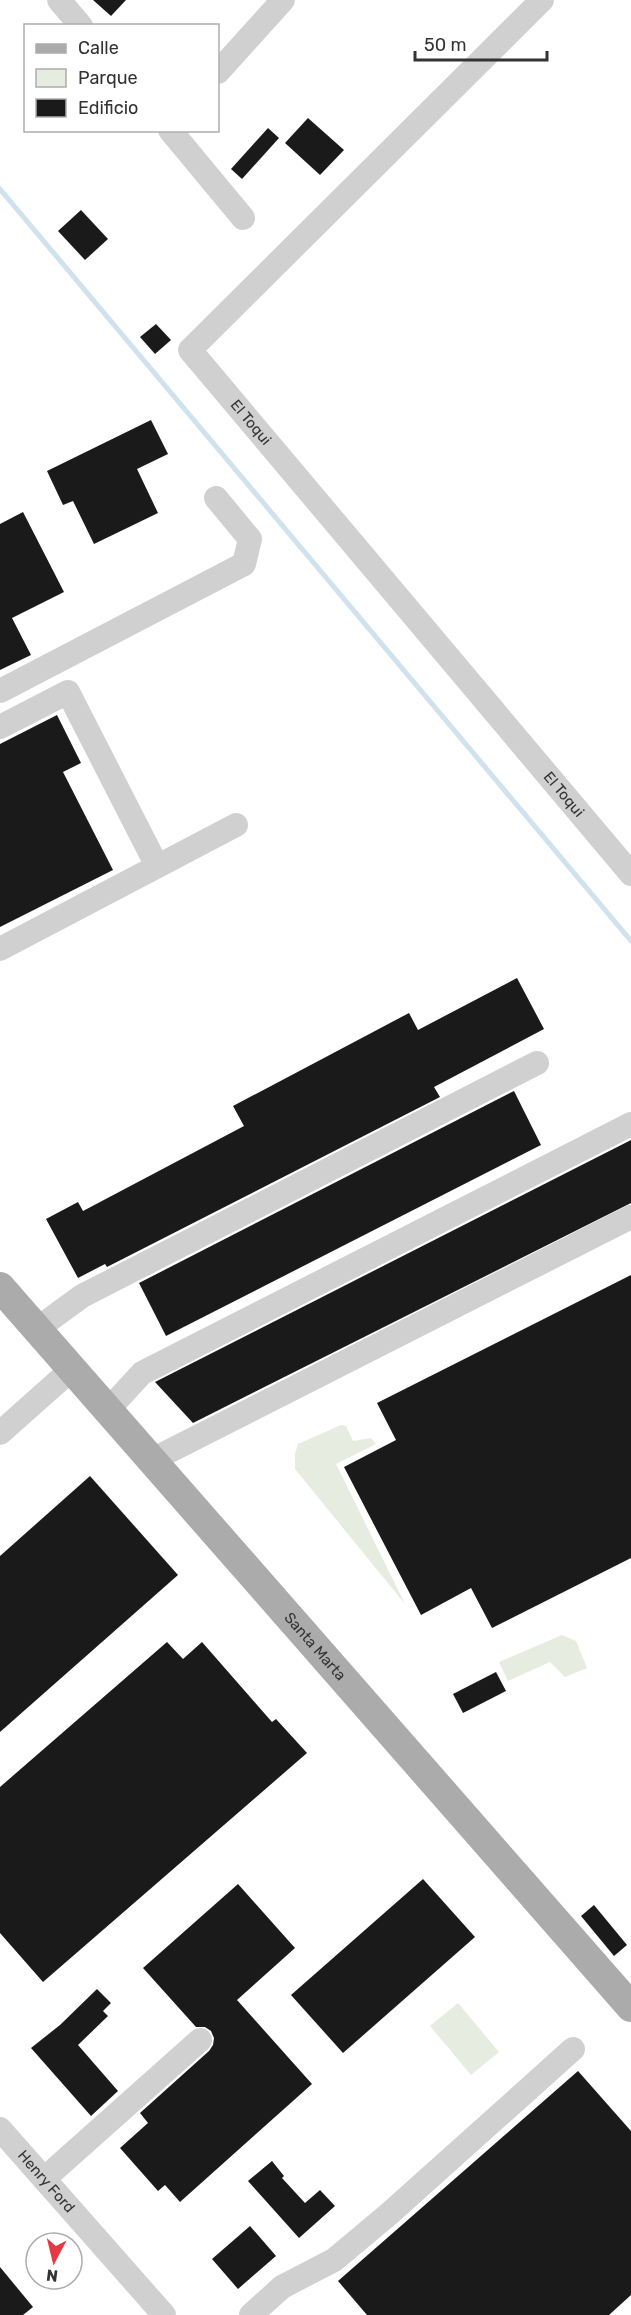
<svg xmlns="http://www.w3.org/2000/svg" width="631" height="2315" font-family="Rubik,sans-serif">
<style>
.green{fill:#e6ecdf}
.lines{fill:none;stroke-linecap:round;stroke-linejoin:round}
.stream{stroke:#cfe2ee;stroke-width:5}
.building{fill:#1a1a1a}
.minor{stroke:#d0d0d0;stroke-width:24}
.major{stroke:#ababab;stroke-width:30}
.labels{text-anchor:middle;stroke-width:6;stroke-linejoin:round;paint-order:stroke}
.street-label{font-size:15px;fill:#333;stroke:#fff}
</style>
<rect width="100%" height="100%" fill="#fff"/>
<g class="green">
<path d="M341,1425L346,1426L353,1441L371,1438L376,1444L336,1464L405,1604L295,1469V1454L298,1444Z"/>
<path d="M562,1635L576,1641L587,1668L565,1677L550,1662L508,1681L499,1662Z"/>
<path d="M458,2003L499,2052L471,2075L430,2026Z"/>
</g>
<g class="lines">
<path class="stream" d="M0,189L631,941"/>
</g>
<g class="building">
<path d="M93,0H126L111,16Z"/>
<path d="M308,118L344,150L320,175L285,143Z"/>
<path d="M268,128L279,138L242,179L231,169Z"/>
<path d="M81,210L108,239L85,260L58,231Z"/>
<path d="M156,324L171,340L155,354L140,337Z"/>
<path d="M151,420L168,454L137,469L158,513L94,544L73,501L63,505L47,471Z"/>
<path d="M23,512L64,592L12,618L31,655L0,670V524Z"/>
<path d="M57,715L81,763L63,772L113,870L0,927V744Z"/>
<path d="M517,978L544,1029L434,1087L440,1097L107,1267L105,1264L78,1278L46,1219L78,1202L83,1211L244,1126L233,1106L409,1013L418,1030Z"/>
<path d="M514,1091L541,1145L166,1336L139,1283Z"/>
<path d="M631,1140V1203L193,1423L155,1382Z"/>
<path d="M631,1275V1558L492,1628L471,1588L421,1615L344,1467L396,1440L377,1403Z"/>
<path d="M90,1476L178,1575L0,1732V1556Z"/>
<path d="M167,1642L183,1659L202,1642L272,1722L276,1719L307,1753L43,1982L0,1933V1787Z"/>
<path d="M496,1672L506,1691L463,1713L453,1694Z"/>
<path d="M423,1879L475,1937L343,2053L291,1995Z"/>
<path d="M238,1884L295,1948L237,2000L312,2084L180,2202L165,2185L158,2191L120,2148L148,2123L140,2113L209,2051L213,2045L214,2038L211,2031L205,2027H196L143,1968Z"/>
<path d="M594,1905L627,1945L614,1956L581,1916Z"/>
<path d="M97,1989L111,2003L103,2011L108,2016L78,2045L118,2091L91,2116L31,2048L60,2025Z"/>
<path d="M578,2071L631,2131V2295L609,2315H367L338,2281Z"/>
<path d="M272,2161L284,2176L282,2178L305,2203L320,2190L335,2206L299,2238L248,2181Z"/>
<path d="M250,2226L276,2256L238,2289L212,2259Z"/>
<path d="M0,2267L33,2307L23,2315H0Z"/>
</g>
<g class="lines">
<g class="minor">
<path d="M59,0L81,26"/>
<path id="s1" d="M542,0L190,350L631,874"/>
<path d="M218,72L283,0"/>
<path d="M170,130L243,218"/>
<path d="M0,691L244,564L250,539L216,498"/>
<path d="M0,727L68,692L157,866"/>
<path d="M0,949L236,825"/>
<path d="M37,1329L82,1296L537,1063"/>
<path d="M108,1410L142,1373L631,1124"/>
<path d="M0,1433L72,1369"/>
<path d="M152,1460L631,1217"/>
<path id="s2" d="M0,2129L164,2315"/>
<path d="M44,2179L200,2040"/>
<path d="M251,2315L282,2287L334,2260L389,2214L573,2049"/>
</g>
<path class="major" id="s3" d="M0,1287L631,2007"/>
</g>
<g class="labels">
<g class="street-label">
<text dy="5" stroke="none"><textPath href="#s1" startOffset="591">El Toqui</textPath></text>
<text dy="5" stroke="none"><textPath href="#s1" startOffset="1077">El Toqui</textPath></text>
<text dy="5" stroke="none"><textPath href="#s3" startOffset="478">Santa Marta</textPath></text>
<text dy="5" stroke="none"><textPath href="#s2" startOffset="70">Henry Ford</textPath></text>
</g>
</g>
<rect x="24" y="24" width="195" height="108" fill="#ffffff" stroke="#adadad" stroke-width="1.5"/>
<rect x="36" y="44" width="30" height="9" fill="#ababab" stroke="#adadad" stroke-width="1.5"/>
<text x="78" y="54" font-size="18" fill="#333333">Calle</text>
<rect x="36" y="69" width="30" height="18" fill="#e6ecdf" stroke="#adadad" stroke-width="1.5"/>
<text x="78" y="84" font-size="18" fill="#333333">Parque</text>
<rect x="36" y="99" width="30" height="18" fill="#1a1a1a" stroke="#adadad" stroke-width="1.5"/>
<text x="78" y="114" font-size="18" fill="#333333">Edificio</text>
<g transform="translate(54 2261) rotate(187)"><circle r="28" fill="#ffffff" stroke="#adadad" stroke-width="1.5"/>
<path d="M0-4.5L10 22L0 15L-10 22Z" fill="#e63946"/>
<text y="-9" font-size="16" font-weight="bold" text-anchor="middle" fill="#333333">N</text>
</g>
<path d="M415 51v9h132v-9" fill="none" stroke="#333333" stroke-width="3"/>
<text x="424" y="51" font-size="18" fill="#333333" stroke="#ffffff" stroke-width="4.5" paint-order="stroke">50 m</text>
</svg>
